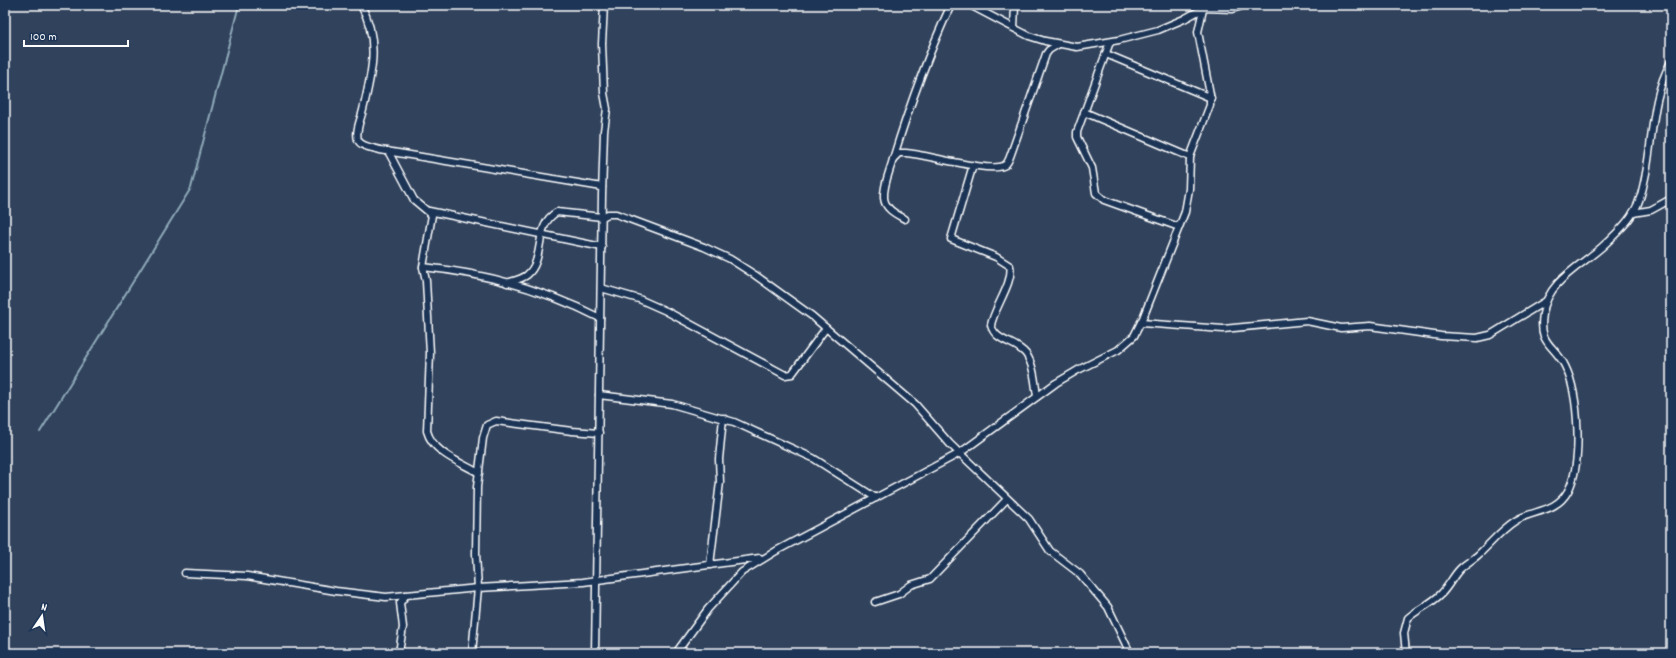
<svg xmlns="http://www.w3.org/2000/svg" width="1676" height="658" font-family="Dekko,sans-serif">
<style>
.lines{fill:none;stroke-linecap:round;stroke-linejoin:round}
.stream{stroke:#8faab9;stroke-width:2}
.minor-casing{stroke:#fff;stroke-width:9}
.minor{stroke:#1d3557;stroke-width:6}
</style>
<rect width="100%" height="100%" fill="#31425c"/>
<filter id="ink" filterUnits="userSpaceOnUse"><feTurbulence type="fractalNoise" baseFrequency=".025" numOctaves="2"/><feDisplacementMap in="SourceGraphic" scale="8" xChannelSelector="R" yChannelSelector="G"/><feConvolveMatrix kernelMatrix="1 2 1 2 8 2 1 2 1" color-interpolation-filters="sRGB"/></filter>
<g filter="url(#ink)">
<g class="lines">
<path class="stream" d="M40,432L191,188L239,5"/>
<g class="minor-casing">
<g id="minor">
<path d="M361,5C380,40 372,73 363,110C361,119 355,131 358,140C361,147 374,148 380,150L602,187"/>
<path d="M970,5L1029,36L1045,41L1077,47L1119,40L1158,30L1184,19L1204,8L1232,9L1246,5"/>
<path d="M1014,28L1015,5"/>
<path d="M1110,42L1077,132V137L1092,168L1096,193L1104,200L1179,227"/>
<path d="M1106,54L1211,98"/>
<path d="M1084,112L1190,157"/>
<path d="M388,151L414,200L432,215L423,267L426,281L430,353L427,431C433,453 460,462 479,473"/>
<path d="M894,158L899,153H906C925,154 992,174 1005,165C1008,163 1010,157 1011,154L1046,54L1049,50L1059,44"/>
<path d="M973,165L951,239L996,257L1010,266C1014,282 994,308 991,325C995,342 1016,341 1026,354C1034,365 1035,383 1037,396"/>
<path d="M429,211L602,247"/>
<path d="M1633,213L1651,210L1671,199"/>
<path d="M905,219C896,214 885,209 884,198C883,185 890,171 893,159C909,107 928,54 951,5"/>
<path d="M423,267C484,273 545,290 600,318"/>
<path d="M507,283C513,281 522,279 527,275C546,259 533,225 557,212L602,217L608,214H616L704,247L730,259L755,275L812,316L915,404L950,444L1029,519L1050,551L1080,574L1108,607L1130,653"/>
<path d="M601,288L639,299L666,311L785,375L792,374L826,328"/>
<path d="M1141,323L1223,329L1307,321L1341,328L1370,326L1441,336L1477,338L1490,335L1546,301"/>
<path d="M599,395L672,404L734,422L813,458L876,498"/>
<path d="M710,565L720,482L719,459L723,418"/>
<path d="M185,573L247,576L336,591L386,597L478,588L583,582L760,558"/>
<path d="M875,602L899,594L911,585L930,579L1007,499"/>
<path d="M399,653L403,627L400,603L406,595"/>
<path d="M472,653L478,588L476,554L477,487L483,438L487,425L496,421L572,431L599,433"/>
<path d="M595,653L602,195L604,131L607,109L604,93L602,44L604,5"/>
<path d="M676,653L708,609L742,572L776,551L960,453L1056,383L1078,370L1118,350L1134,336L1143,318L1185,212L1189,189L1190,157L1210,105V94L1198,32L1204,5"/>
<path d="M1406,653L1404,633L1408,618C1418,609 1431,604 1441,594C1449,586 1453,576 1460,569C1466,563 1473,560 1479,554C1491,543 1501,530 1515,521C1532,510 1556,513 1568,491C1583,463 1579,394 1565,366C1554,344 1538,345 1543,314C1547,281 1581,266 1603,246C1614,236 1626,225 1633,213C1641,201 1643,187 1646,173C1653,136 1652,96 1671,62"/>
</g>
</g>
<use href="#minor" class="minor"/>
</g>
</g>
<rect width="1676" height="658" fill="none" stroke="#1d3557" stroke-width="20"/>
<rect x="10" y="10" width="1656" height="638" fill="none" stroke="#fff" stroke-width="1.5" filter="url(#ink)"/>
<g transform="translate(42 616) rotate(13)" stroke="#1d3557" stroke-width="3" paint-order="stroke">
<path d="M0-3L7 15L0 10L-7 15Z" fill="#ffffff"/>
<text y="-6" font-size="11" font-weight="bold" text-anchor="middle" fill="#ffffff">N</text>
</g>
<path d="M24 40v6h104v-6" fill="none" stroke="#ffffff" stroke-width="2"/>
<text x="30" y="40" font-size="12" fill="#ffffff" stroke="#1d3557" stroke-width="3" paint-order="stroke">100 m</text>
</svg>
